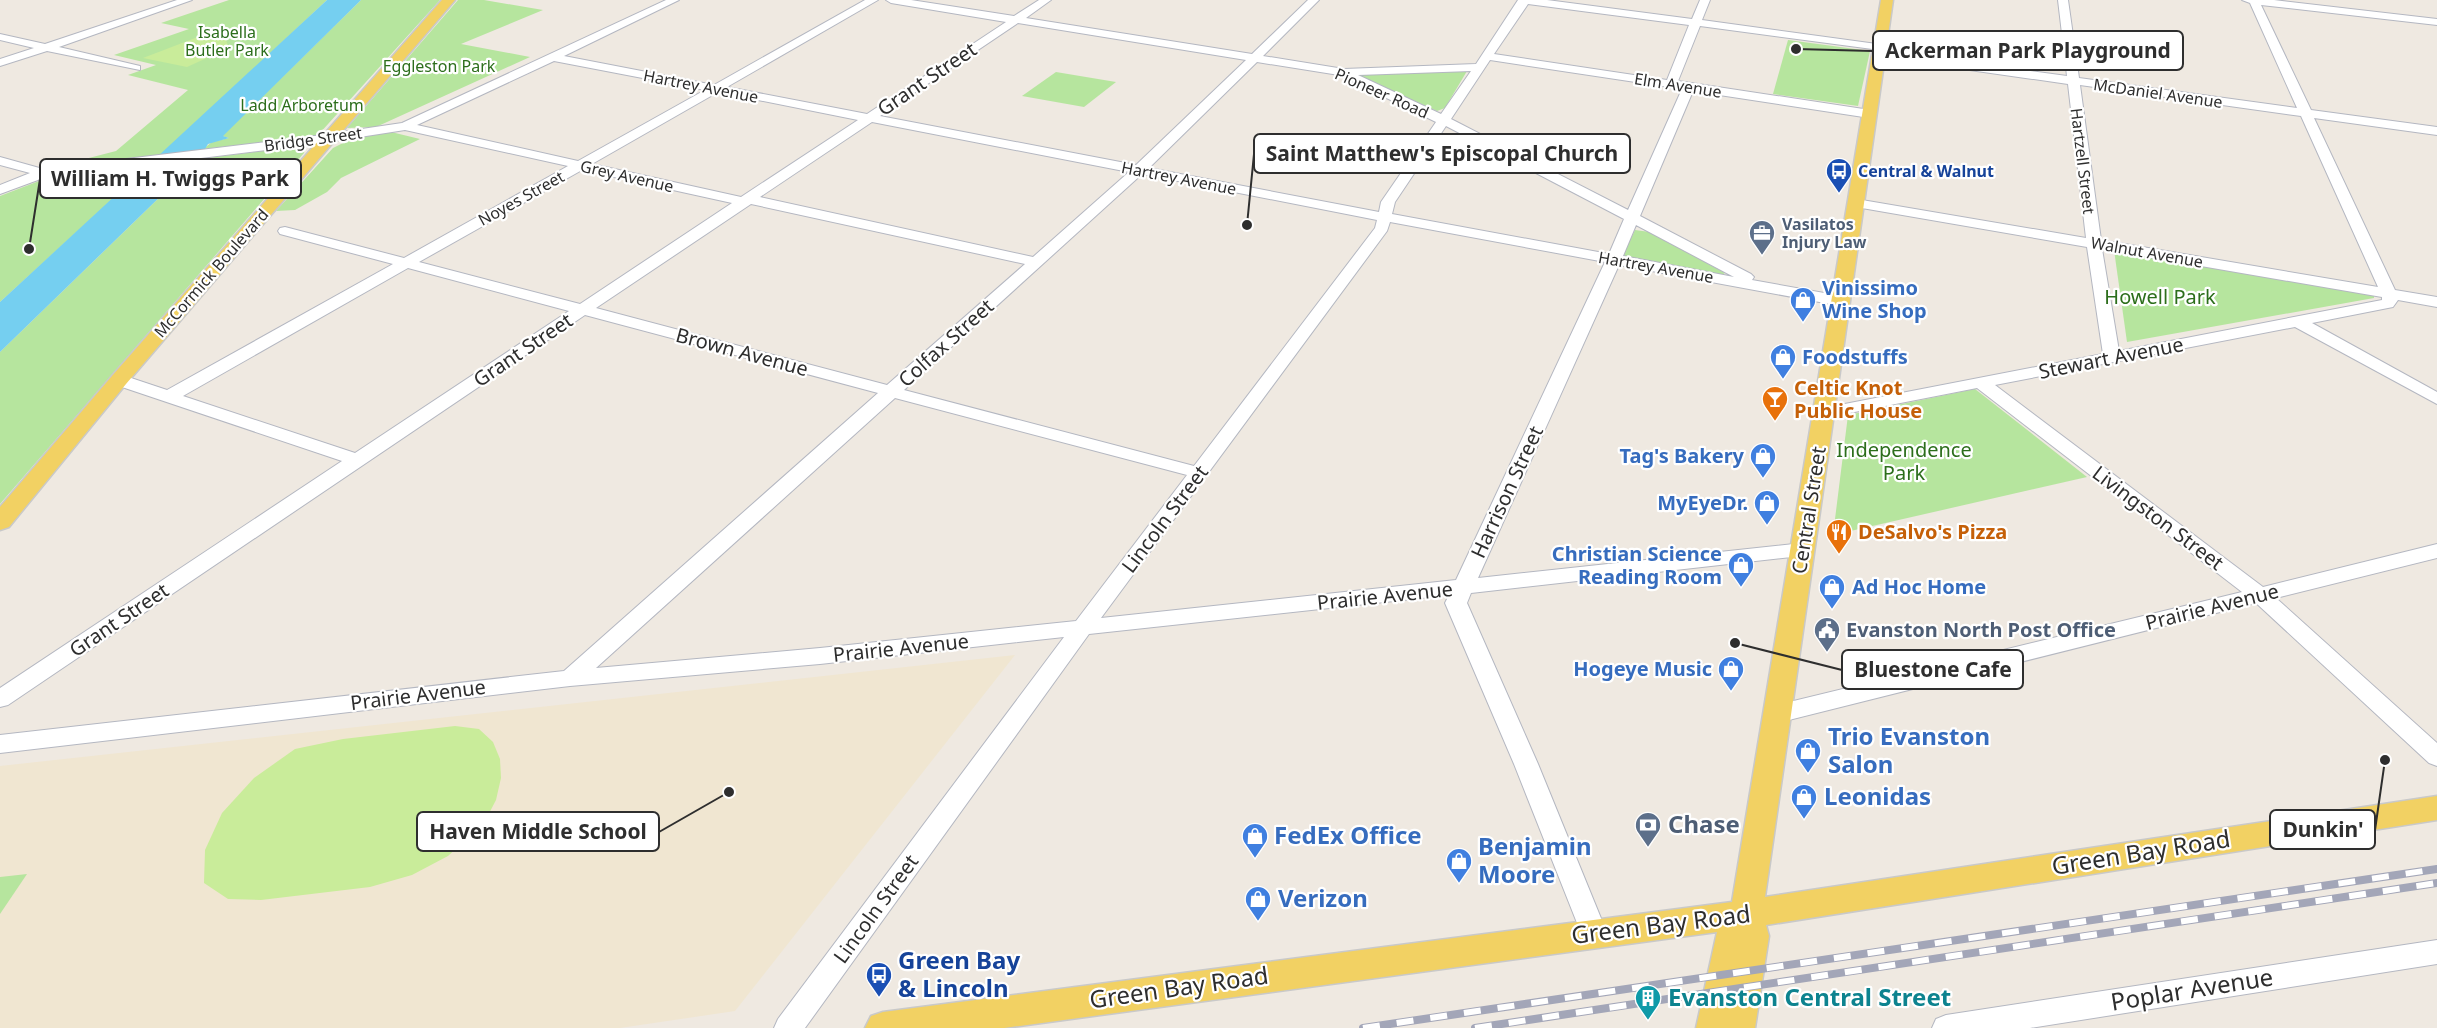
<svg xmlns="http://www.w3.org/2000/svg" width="2437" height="1028" font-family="'Noto Sans',sans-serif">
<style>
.education{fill:#f0e6d1}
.green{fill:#b6e59e}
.pitch{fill:#c9ec9a}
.water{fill:#75cff0}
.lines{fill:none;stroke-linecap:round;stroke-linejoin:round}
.minor-casing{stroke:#b4b7c1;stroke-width:2}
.major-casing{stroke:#c9c9c9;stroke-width:3}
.minor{fill:#fff;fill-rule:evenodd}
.major{fill:#f2d163;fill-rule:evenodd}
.rail-casing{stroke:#a3a6b8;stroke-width:8}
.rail{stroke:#fff;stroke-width:6;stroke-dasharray:17;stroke-linecap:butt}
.labels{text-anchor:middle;stroke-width:4.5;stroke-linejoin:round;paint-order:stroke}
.far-park-label{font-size:16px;fill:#2c6e1b;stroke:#fff}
.far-street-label{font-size:16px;fill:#2e2e2e;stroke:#fff}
.far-transit-label{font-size:16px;font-weight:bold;fill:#164399;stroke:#fff;text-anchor:start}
.far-service-label{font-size:16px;font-weight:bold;fill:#4e5e75;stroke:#fff;text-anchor:start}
.street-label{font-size:20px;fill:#2e2e2e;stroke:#fff}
.shop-label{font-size:20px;font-weight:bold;fill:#366cbe;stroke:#fff;text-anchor:end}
.park-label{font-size:20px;fill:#2c6e1b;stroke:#fff}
.food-label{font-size:20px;font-weight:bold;fill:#c56008;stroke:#fff;text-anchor:start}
.service-label{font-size:20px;font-weight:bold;fill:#4e5e75;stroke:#fff;text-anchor:start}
.near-shop-label{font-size:24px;font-weight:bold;fill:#366cbe;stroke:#fff;text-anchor:start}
.near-service-label{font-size:24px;font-weight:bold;fill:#4e5e75;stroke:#fff;text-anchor:start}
.near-street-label{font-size:24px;fill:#2e2e2e;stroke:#fff}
.near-transit-label{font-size:24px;font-weight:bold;fill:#164399;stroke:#fff;text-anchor:start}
.near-culture-label{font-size:24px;font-weight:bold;fill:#0d838f;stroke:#fff;text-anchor:start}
.leader{fill:none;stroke:#2e2e2e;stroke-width:2}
.callout-dot{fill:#2e2e2e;stroke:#fff;stroke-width:2}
.callout{fill:#fff;stroke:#2e2e2e;stroke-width:2}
.callout-label{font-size:21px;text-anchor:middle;font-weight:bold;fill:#2e2e2e}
</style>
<rect width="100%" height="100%" fill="#efe9e1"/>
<path class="education" d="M1015,655L735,1011L620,1028H0V766Z"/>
<g class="green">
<path d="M229,0H327L163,154L50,168L116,151L188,90L128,75L156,65L114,55L189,29L161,23Z"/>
<path d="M361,0H440L319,134L311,137L203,149L212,142L229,138L222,136Z"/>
<path d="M458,0H484L543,10L461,44L530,57L376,127L347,128Z"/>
<path d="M1788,40L1870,51L1858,106L1773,94Z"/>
<path d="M1467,71L1445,108L1437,111L1356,75Z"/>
<path d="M1056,72L1116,82L1084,107L1022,96Z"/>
<path d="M391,132L420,139L341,178L327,192L295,210L276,211L333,148L351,139Z"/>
<path d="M300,146L305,149L304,153L0,504V352L199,159Z"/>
<path d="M151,164L0,302V196L52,176Z"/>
<path d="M1635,230L1650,232L1725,273L1720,276L1627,260L1622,256Z"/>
<path d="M2114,250L2374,295V298L2127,342Z"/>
<path d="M1975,389L2087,477L1833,535L1848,415Z"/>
<path d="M27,874L0,914V877Z"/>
</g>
<g class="pitch">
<path d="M203,35L222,36L221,39L226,40L229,48L187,67L143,58Z"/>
<path d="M455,726L479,729L493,742L500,759L501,778L496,800L484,823L448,856L412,875L370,887L261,900L228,899L204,883L205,850L222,813L254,778L295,749L343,739Z"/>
</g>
<path class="water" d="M327,0H361L223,136L229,138L208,144L199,159L0,352V302Z"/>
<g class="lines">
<g class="minor-casing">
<g id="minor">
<path d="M177,0H192L59,47L140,66V70L47,51L0,66V59L34,48L0,40V34L45,44Z"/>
<path d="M666,0H679L564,56L714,85L865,0H878L727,87L867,114L1006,22L891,3L886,0H911L1014,16L1039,0H1051L1026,18L1252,54L1308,0H1319L1263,56L1344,69L1476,64L1518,0H1547L1692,19L1700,0H1710L1702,20L1884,45L1886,47L1880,50L1700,26L1678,81L1870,110L1876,114L1870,118L1693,91L1640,216L1751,274L1754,277L1752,280L1841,296L1849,301L1841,306L1619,265L1478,578L1803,543L1810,545L1813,550L1810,555L1471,593L1467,603L1538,764L1607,933L1604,941L1594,945L1584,941L1581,933L1514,764L1445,603L1449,595L1089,634L805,1028H774L778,1019L1064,637L820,664L570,686L0,753V735L564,671L878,393L585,315L8,705L0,707V688L342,461L113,384L110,380L113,376H125L167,390L393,264L280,234L278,231L280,228L285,227L404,258L568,166L405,130L308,145L46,177L0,194V185L30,173L0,165V157L43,169L308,137L402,123ZM1528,4L1689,25L1667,80L1494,54ZM1018,23L1246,60L1136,165L880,116ZM1490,60L1682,89L1628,210L1451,119ZM554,61L705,90L578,161L417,125ZM1257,62L1339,75L1436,122L1381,202L1379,212L1149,168ZM1471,71L1441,114L1358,75ZM718,92L858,120L741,197L592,164ZM872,122L1129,172L1033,257L760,197ZM1446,126L1624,219L1609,254L1392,214L1395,202ZM582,170L732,203L580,304L419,262ZM1142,174L1377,220L1375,228L1194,466L904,390ZM751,204L1025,264L887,385L596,308ZM1390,222L1605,262L1456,580L1101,618L1387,231ZM1636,225L1734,277L1623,256ZM408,268L569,311L355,453L183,396ZM895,398L1187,475L1076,621L820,648L596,668Z"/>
<path d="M2058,0H2068L2079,78L2297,108L2250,3L2242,0H2274L2437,19V25L2261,5L2311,110L2437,127V135L2314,118L2395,290L2437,297V307L2398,300L2393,307L2312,323L2437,392V404L2295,327L1995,385L2263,587L2437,544V558L2276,598L2437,743V766L2429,763L2256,603L1777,723L1769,720L1765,714L1769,708L1777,705L2242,592L1977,388L1824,418L1815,413L1824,408L2103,354L2087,247L1856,207L1849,203L1856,199L2086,238L2068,84L1879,57L1873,54L1879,51L2067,76ZM2080,85L2301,116L2378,287L2101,240ZM2102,249L2382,297V300L2119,351Z"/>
<path d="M2437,940V964L2030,1028H1932L1936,1019L1946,1015Z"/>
</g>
</g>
<g class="major-casing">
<g id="major">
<path d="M442,0H455L126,384L9,527L0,530V507L112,376Z"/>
<path d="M1881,0H1893L1765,897L2437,796V820L1766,925L1769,936L1755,1028H1696L1717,932L1004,1028H865L871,1016L883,1012L1732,902Z"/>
</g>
</g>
<use href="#minor" class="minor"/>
<use href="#major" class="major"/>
<g class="rail-casing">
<g id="rail">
<path d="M1363,1028L2437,869"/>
<path d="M1475,1028L2437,883"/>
</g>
</g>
<use href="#rail" class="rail"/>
</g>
<defs>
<g id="bus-pin" transform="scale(1.35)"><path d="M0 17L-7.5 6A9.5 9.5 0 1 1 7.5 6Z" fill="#1a4fb4" stroke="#fff"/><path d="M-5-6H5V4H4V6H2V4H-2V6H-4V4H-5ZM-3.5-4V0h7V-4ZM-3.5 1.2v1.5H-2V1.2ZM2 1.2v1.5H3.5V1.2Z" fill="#fff"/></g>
<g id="office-pin" transform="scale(1.35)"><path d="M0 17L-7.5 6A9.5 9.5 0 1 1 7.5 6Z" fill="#5c6f8a" stroke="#fff"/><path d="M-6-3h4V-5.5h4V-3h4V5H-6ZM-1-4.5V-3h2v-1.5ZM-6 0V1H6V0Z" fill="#fff"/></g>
<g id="shop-pin" transform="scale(1.35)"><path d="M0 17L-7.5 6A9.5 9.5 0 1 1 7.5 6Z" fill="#3f7fe0" stroke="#fff"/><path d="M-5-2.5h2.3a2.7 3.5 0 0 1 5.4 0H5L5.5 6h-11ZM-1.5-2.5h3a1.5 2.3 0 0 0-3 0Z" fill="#fff"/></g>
<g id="bar-pin" transform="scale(1.35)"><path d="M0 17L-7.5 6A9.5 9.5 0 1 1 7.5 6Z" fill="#e8710a" stroke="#fff"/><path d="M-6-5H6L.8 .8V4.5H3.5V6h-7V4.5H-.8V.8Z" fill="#fff"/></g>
<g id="restaurant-pin" transform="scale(1.35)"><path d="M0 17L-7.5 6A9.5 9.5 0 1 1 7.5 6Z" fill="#e8710a" stroke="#fff"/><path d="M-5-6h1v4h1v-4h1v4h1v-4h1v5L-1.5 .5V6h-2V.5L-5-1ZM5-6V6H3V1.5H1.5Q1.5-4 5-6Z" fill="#fff"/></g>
<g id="civic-pin" transform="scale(1.35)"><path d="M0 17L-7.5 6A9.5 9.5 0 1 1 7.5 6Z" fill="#5c6f8a" stroke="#fff"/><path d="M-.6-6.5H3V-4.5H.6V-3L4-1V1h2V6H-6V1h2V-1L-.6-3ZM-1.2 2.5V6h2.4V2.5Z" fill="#fff"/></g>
<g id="bank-pin" transform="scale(1.35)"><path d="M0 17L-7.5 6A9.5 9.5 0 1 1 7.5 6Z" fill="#5c6f8a" stroke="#fff"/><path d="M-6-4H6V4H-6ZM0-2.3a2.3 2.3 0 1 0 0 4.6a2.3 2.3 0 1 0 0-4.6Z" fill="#fff"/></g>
<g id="building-pin" transform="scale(1.35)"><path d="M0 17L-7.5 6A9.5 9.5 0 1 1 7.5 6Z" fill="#0f9aa8" stroke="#fff"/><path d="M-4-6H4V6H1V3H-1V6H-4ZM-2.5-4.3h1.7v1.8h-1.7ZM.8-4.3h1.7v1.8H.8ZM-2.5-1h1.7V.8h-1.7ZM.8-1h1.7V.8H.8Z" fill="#fff"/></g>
</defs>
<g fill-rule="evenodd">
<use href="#bus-pin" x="1839" y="171"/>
<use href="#office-pin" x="1762" y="233"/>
<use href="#shop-pin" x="1803" y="300"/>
<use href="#shop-pin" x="1783" y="357"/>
<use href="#bar-pin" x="1775" y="399"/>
<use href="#shop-pin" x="1763" y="456"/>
<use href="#shop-pin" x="1767" y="503"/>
<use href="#restaurant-pin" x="1839" y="532"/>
<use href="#shop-pin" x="1741" y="565"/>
<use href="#shop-pin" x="1832" y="587"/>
<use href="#civic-pin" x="1827" y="630"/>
<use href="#shop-pin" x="1731" y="669"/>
<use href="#shop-pin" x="1808" y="751"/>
<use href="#shop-pin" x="1804" y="797"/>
<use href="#bank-pin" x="1648" y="825"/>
<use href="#shop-pin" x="1255" y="836"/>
<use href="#shop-pin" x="1459" y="861"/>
<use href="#shop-pin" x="1258" y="899"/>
<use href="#bus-pin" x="879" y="975"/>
<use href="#building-pin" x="1648" y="998"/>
</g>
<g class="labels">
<g class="far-park-label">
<text x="227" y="38">Isabella<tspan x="227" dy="18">Butler Park</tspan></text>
<text x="439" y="72">Eggleston Park</text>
<text x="302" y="111">Ladd Arboretum</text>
</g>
<g class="far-street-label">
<text transform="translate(1678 85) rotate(9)" y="6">Elm Avenue</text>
<text transform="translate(701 86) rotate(11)" y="6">Hartrey Avenue</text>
<text transform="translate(1382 93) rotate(24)" y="6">Pioneer Road</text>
<text transform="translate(2158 93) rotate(8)" y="6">McDaniel Avenue</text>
<text transform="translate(313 139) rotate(-8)" y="6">Bridge Street</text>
<text transform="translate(2083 161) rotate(83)" y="6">Hartzell Street</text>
<text transform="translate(627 176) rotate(13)" y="6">Grey Avenue</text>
<text transform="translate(1179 178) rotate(11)" y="6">Hartrey Avenue</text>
<text transform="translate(521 198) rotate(-29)" y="6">Noyes Street</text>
<text transform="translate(2147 252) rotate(10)" y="6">Walnut Avenue</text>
<text transform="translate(1656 267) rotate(10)" y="6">Hartrey Avenue</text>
<text transform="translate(211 273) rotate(-49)" y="6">McCormick Boulevard</text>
</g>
<g class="far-transit-label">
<text x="1858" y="177">Central &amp; Walnut</text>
</g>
<g class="far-service-label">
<text x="1782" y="230">Vasilatos<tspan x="1782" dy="18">Injury Law</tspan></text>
</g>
<g class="street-label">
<text transform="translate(927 79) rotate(-34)" y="7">Grant Street</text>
<text transform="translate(946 343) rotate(-42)" y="7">Colfax Street</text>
<text transform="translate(523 350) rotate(-34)" y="7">Grant Street</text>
<text transform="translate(742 352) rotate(15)" y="7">Brown Avenue</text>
<text transform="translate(2111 358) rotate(-11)" y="7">Stewart Avenue</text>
<text transform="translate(1507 492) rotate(-65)" y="7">Harrison Street</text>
<text transform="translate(1809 510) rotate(-81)" y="7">Central Street</text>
<text transform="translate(2158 518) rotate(37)" y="7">Livingston Street</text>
<text transform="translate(1165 519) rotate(-53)" y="7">Lincoln Street</text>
<text transform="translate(1385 596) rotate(-6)" y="7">Prairie Avenue</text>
<text transform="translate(2212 607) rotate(-14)" y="7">Prairie Avenue</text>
<text transform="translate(119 620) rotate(-34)" y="7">Grant Street</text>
<text transform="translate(901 648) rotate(-6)" y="7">Prairie Avenue</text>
<text transform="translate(418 695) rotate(-7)" y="7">Prairie Avenue</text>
<text transform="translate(876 909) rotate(-54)" y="7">Lincoln Street</text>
</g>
<g class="shop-label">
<text x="1822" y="295" text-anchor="start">Vinissimo<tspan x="1822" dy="23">Wine Shop</tspan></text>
<text x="1802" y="364" text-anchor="start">Foodstuffs</text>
<text x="1744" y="463">Tag's Bakery</text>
<text x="1748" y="510">MyEyeDr.</text>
<text x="1722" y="561">Christian Science<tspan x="1722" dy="23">Reading Room</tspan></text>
<text x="1852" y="594" text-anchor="start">Ad Hoc Home</text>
<text x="1712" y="676">Hogeye Music</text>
</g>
<g class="park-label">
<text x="2160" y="304">Howell Park</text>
<text x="1904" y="457">Independence<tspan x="1904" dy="23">Park</tspan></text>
</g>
<g class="food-label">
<text x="1794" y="395">Celtic Knot<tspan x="1794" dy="23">Public House</tspan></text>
<text x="1858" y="539">DeSalvo's Pizza</text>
</g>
<g class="service-label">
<text x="1846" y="637">Evanston North Post Office</text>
</g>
<g class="near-shop-label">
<text x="1828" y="745">Trio Evanston<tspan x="1828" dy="28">Salon</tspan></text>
<text x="1824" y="805">Leonidas</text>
<text x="1274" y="844">FedEx Office</text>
<text x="1478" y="855">Benjamin<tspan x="1478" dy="28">Moore</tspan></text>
<text x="1278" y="907">Verizon</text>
</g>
<g class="near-service-label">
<text x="1668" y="833">Chase</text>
</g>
<g class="near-street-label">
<text transform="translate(2141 853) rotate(-9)" y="8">Green Bay Road</text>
<text transform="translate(1661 925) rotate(-7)" y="8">Green Bay Road</text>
<text transform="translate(1179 988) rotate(-8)" y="8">Green Bay Road</text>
<text transform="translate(2192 990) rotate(-9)" y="8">Poplar Avenue</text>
</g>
<g class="near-transit-label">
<text x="898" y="969">Green Bay<tspan x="898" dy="28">&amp; Lincoln</tspan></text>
</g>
<g class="near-culture-label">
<text x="1668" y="1006">Evanston Central Street</text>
</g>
</g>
<path class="leader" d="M1796 49L1873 51M1247 225L1254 154M29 249L40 179M1735 643L1842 670M2385 760L2375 830M729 792L659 832"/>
<g class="callout-dot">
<circle cx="1796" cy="49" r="6"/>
<circle cx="1247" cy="225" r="6"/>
<circle cx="29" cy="249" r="6"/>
<circle cx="1735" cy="643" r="6"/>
<circle cx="2385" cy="760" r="6"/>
<circle cx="729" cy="792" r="6"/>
</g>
<g class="callout">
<rect x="1873" y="31" width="310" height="39" rx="6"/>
<rect x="1254" y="134" width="376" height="39" rx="6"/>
<rect x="40" y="159" width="261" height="39" rx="6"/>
<rect x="1842" y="650" width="181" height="39" rx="6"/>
<rect x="2270" y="810" width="105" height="39" rx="6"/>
<rect x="417" y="812" width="242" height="39" rx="6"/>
</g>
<g class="callout-label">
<text x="2028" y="58">Ackerman Park Playground</text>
<text x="1442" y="161">Saint Matthew's Episcopal Church</text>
<text x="170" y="186">William H. Twiggs Park</text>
<text x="1933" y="677">Bluestone Cafe</text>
<text x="2323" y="837">Dunkin'</text>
<text x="538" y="839">Haven Middle School</text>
</g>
</svg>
